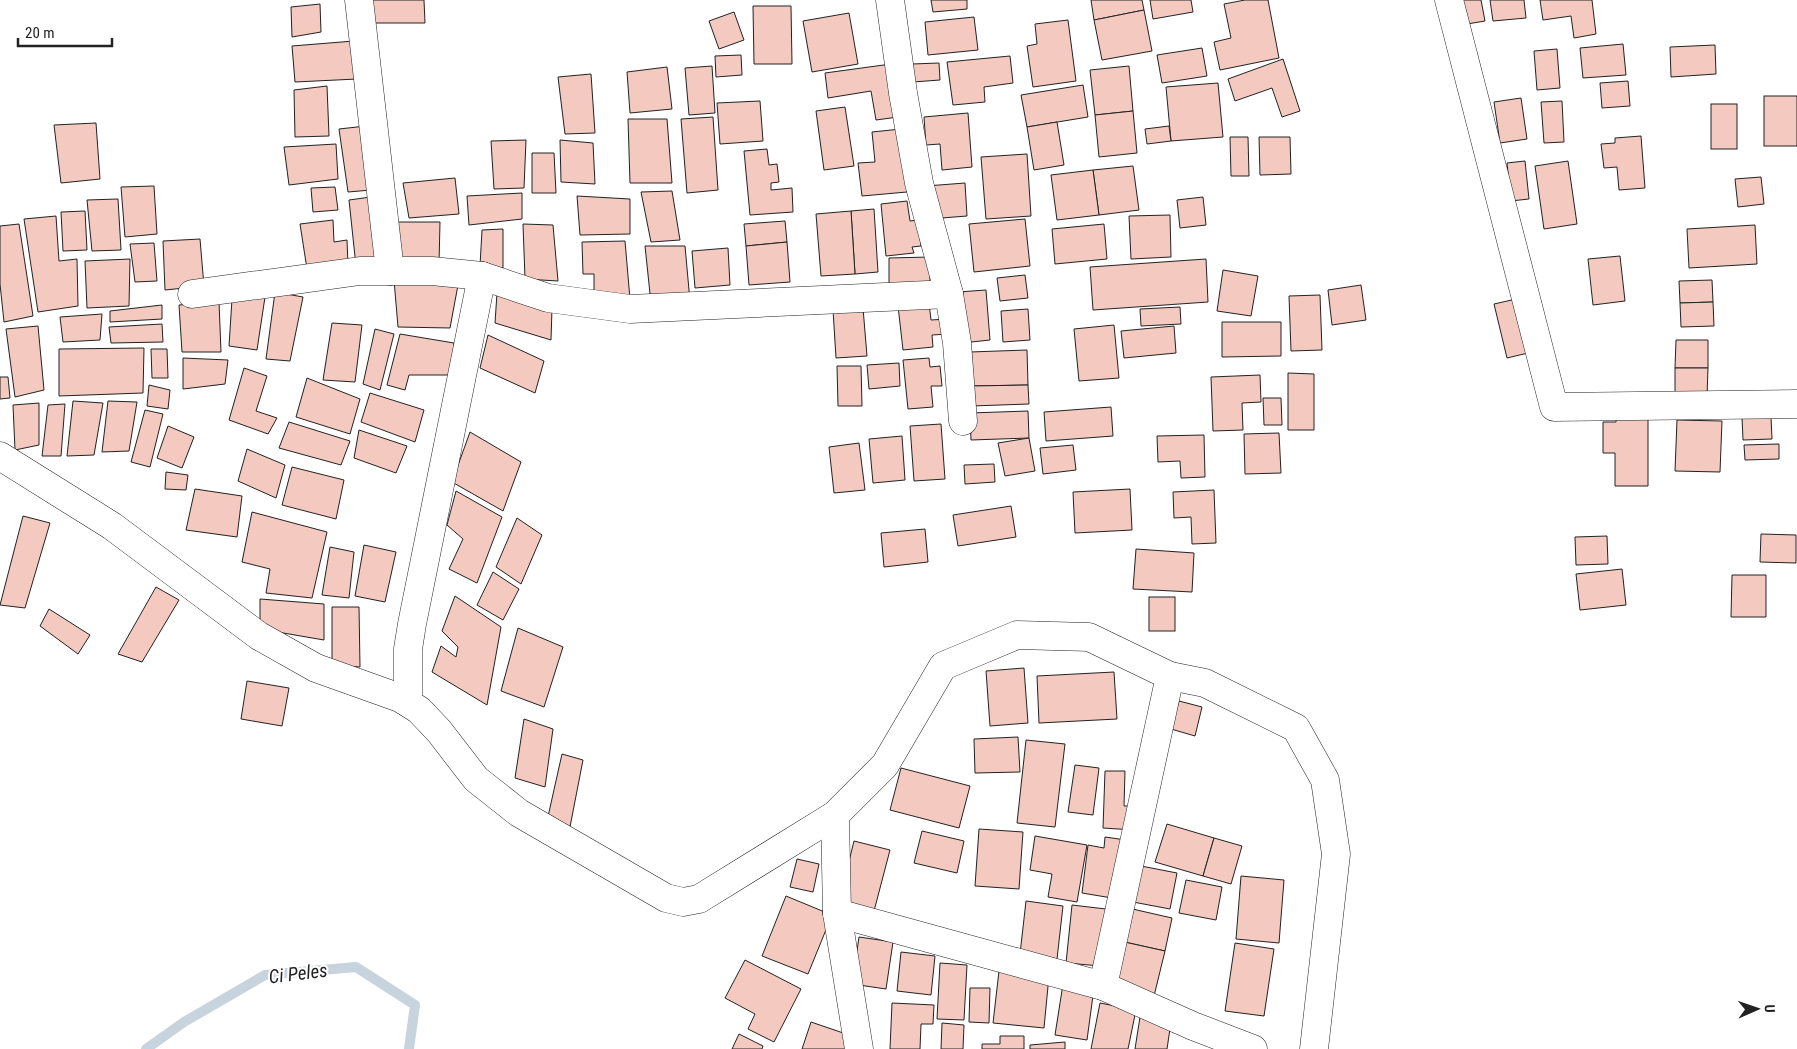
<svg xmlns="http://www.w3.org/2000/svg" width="1797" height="1049" font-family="'Roboto Condensed',sans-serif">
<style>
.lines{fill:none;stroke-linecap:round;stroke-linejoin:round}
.stream{stroke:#c7d3dd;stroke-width:10}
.building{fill:#f3c9c0;stroke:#222}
.minor-casing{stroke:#222;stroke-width:29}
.minor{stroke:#fff;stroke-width:28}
.labels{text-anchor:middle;stroke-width:4;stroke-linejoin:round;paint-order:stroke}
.water-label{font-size:19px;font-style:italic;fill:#222;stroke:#fff}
</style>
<rect width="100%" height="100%" fill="#fff"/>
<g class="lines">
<path class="stream" d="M146,1049L184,1022L265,975L356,967L415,1005L409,1049"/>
</g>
<g class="building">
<path d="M369,0H424L425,23H371Z"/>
<path d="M931,0H967V9L933,12Z"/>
<path d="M1091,0H1142L1144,10L1094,20Z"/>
<path d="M1150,0H1191L1193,12L1153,19Z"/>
<path d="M1245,0H1268L1279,58L1220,70L1214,42L1231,38L1224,4Z"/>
<path d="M1457,0H1481L1485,21L1461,25Z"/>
<path d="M1490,0H1524L1526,18L1493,21Z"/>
<path d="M1540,0H1592L1596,34L1574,38L1571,16L1543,20Z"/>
<path d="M320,4L321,32L292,37L291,7Z"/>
<path d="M753,6H791L792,64H754Z"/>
<path d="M1144,10L1152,51L1102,60L1094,20Z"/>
<path d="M734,12L744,40L719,49L709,21Z"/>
<path d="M849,13L858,64L812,72L803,21Z"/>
<path d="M974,17L978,50L928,55L925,22Z"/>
<path d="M1068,20L1076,81L1033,87L1027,46L1037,44L1035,24Z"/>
<path d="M354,41L357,79L295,82L292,46Z"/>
<path d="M1623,44L1626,75L1583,78L1580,48Z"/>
<path d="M1715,45L1716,74L1671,77L1670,47Z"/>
<path d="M1202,48L1207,76L1162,83L1157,55Z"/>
<path d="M1557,49L1560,88L1537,90L1534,51Z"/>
<path d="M741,55L742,75L716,77L715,56Z"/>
<path d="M1010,56L1013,83L984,87L985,102L953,105L947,62Z"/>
<path d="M1283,59L1300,111L1282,117L1272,88L1235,101L1228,79Z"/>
<path d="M939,63L940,80L913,82L912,64Z"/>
<path d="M891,64L898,117L876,120L871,91L828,98L825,73Z"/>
<path d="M712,66L715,113L689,115L685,68Z"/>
<path d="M1129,66L1133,111L1095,115L1090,70Z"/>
<path d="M667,67L672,109L630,113L627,72Z"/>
<path d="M591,74L595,133L565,134L558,77Z"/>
<path d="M1628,81L1630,106L1602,108L1600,83Z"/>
<path d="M1218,83L1223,137L1171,141L1166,87Z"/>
<path d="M1083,85L1088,117L1027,127L1021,95Z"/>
<path d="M327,86L329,136L295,137L294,90Z"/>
<rect x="1764" y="96" width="33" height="50"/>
<path d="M1521,98L1527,139L1500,143L1494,102Z"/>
<path d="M760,101L763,141L720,144L717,103Z"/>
<path d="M1562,101L1564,142L1544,143L1541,102Z"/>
<rect x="1711" y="104" width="26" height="45"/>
<path d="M845,107L854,166L824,170L816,111Z"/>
<path d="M1133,111L1137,153L1099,157L1095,115Z"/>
<path d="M968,113L972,167L942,170L940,144L926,145L924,117Z"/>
<path d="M713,117L718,190L687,193L681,119Z"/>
<path d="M628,119H667L672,183H630Z"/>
<path d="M1057,122L1064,165L1034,170L1027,127Z"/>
<path d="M96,123L100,179L61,183L54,125Z"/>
<path d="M366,126L371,190L348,192L339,129Z"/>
<path d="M1169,126L1171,141L1147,144L1145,129Z"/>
<path d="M901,129L907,192L862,196L858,163L875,162L872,132Z"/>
<path d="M1641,136L1645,188L1619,190L1617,167L1604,168L1601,144L1615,143V138Z"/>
<path d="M1230,137H1248L1249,176H1231Z"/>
<path d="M1259,137H1290L1291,174L1260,175Z"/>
<path d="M526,140L524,188L494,189L491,141Z"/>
<path d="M560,140L593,143L595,184L561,182Z"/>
<path d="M336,144L338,179L289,185L284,147Z"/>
<path d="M767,149L769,165L777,164L779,182L771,183V190L792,188L793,212L750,215L744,151Z"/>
<path d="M532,153H554L556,193H532Z"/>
<path d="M1027,154L1031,216L986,219L981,157Z"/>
<path d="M1525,161L1529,199L1511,201L1507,163Z"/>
<path d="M1568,161L1577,224L1544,229L1535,166Z"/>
<path d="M1133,166L1139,210L1099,215L1093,170Z"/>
<path d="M1093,170L1099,215L1057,220L1051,175Z"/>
<path d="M1761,177L1764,204L1738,207L1735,179Z"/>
<path d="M455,178L459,214L409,218L403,183Z"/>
<path d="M965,183L967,216L929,219L926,186Z"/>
<path d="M154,186L157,234L125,237L121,187Z"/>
<path d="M335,187L338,210L313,212L311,188Z"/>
<path d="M672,191L680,240L651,242L641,192Z"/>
<path d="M522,193V219L469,225L467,196Z"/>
<path d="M577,196L630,199V234L580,235Z"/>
<path d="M371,197L381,264L356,266L349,200Z"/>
<path d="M1203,197L1206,225L1180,228L1177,200Z"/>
<path d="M118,199L121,250L92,251L87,200Z"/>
<path d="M907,201L910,221L918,220L921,246L912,247L914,253L886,256L881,204Z"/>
<path d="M874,209L878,272L855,274L851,211Z"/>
<path d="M85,211L87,250L63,251L61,212Z"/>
<path d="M851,211L855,274L821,276L816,214Z"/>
<path d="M1170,215L1171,257L1131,259L1129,216Z"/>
<path d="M56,216L59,261L77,259L78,306L38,312L24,219Z"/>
<path d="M1025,219L1030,266L974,272L969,224Z"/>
<path d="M333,220L334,242L347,240L348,265L307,269L300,224Z"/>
<path d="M785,221L787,242L746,246L744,224Z"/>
<path d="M397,222H440L439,265L397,266Z"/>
<path d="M19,224L33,316L4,322L0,284V226Z"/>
<path d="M523,224L553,225L558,281L525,279Z"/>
<path d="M1104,224L1107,259L1055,264L1052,229Z"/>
<path d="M1755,225L1757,264L1689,268L1687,229Z"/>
<path d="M503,229V268L480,266L482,230Z"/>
<path d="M200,239L204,286L165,290L163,241Z"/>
<path d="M625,241L630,299L594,297V274H583L582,242Z"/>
<path d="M787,242L790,282L749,285L746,246Z"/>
<path d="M154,243L157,281L135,282L130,244Z"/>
<path d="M645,246H685L690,301L651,303Z"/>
<path d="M728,248L730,285L695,288L692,251Z"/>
<path d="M1620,256L1625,301L1593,305L1588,259Z"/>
<path d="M930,257V285L889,286V258Z"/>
<path d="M130,259L129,306L87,308L85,261Z"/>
<path d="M1206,259L1208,302L1093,310L1090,267Z"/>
<path d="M1223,270L1258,276L1251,316L1217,311Z"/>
<path d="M1025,275L1028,298L1000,301L997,278Z"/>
<path d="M394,280L458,285L450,328L398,327Z"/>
<path d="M1712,280L1713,302L1680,303L1679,281Z"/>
<path d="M1361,285L1366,320L1332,325L1328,290Z"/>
<path d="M986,290L990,340L962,343L958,292Z"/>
<path d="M275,292L303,297L290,361L266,359Z"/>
<path d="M497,293L552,308L551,340L495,323Z"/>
<path d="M1320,295L1322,350L1291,351L1289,296Z"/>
<path d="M265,297L257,350L229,346L232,299Z"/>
<path d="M1516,299L1528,353L1507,358L1494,304Z"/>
<path d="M219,302L221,352H182L179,305Z"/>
<path d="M1713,302L1714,326L1681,327L1680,303Z"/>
<path d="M929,303L931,320L947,319L949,334L932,335L933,347L903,350L898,306Z"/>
<path d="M162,305V319L110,322V311Z"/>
<path d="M1180,307L1181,324L1141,326L1140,309Z"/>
<path d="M863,308L867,356L836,358L833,310Z"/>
<path d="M1028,309L1030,340L1003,342L1001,311Z"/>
<path d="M102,314L100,340L63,342L60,317Z"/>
<path d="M1222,322H1281V356L1222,357Z"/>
<path d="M332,323L362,325L355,382L323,380Z"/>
<path d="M162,324L163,342L111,343L109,327Z"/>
<path d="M1114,325L1119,378L1079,381L1074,329Z"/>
<path d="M38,326L44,390L15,397L6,329Z"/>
<path d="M1174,326L1176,353L1124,358L1121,331Z"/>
<path d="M375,329L394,334L380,390L363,384Z"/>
<path d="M400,334L454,343L451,375H409L405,390L387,385Z"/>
<path d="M488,335L544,361L535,393L480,368Z"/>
<path d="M1676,340H1708V368H1675Z"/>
<path d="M144,348L143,393L59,396V349Z"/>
<path d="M151,349H167L168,378H152Z"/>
<path d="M1027,350L1028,385L971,386L970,352Z"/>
<path d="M183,358L228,360L225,384L183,389Z"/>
<path d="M929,358L930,367L940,366L942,386H931L933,407L908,409L903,360Z"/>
<path d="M899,363L900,386L869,389L867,365Z"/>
<path d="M837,366H861L862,406H838Z"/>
<path d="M244,368L267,376L256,411L277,418L268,434L229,420Z"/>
<path d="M1675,368H1708L1707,396H1675Z"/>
<path d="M1288,373L1314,374V430H1288Z"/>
<path d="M1260,375L1261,402L1242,403L1243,430L1213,431L1211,377Z"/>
<path d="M0,377H8L10,398L0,399Z"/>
<path d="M307,378L360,399L350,434L296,417Z"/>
<path d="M149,385L170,390L168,409L147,406Z"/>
<path d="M1028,385L1029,404L971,406V386Z"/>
<path d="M370,393L424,410L415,442L361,422Z"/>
<path d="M1263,398H1281L1282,425H1264Z"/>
<path d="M73,401L103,403L94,455L67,456Z"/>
<path d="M108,401L137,402L129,451L102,452Z"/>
<path d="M39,403V445L15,450L13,405Z"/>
<path d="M65,404L61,456H42L48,405Z"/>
<path d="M1111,407L1113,436L1046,441L1044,412Z"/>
<path d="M145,410L163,414L150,467L131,462Z"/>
<path d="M1028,411L1029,438L971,440L970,413Z"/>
<path d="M1616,414H1648V486H1615V453H1603V422H1616Z"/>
<path d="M1771,417L1772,439L1743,440L1742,418Z"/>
<path d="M1677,420L1722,421L1720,472L1675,471Z"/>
<path d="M289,422L350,441L341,465L279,448Z"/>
<path d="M941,424L945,479L914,481L910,426Z"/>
<path d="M168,426L194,437L182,468L157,458Z"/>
<path d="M359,430L407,446L396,473L354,458Z"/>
<path d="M470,432L521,462L503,511L452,482Z"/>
<path d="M1279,433L1281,473L1245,474L1244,434Z"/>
<path d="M1204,435L1205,477L1181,478L1180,461L1158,462L1157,436Z"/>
<path d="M902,436L905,480L873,483L869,439Z"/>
<path d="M1029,438L1035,471L1005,476L998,443Z"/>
<path d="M859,443L865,490L834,493L829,447Z"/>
<path d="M1779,444V459L1745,460L1744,445Z"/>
<path d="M1073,445L1076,470L1043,474L1040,448Z"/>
<path d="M247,449L285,465L276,498L238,481Z"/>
<path d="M994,464L995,482L965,484L964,465Z"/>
<path d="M292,467L344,480L336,519L282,505Z"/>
<path d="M166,472L188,475L186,490L165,489Z"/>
<path d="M195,489L242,496L237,537L186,530Z"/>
<path d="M1130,489L1132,530L1075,533L1073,492Z"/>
<path d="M1214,490L1216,543L1192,544L1191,517L1174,518L1173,492Z"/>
<path d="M456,491L502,517L477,583L449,569L463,539L447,525Z"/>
<path d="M1011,506L1016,537L958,546L953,515Z"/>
<path d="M252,512L327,532L312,598L266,593L270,569L242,562Z"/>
<path d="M23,516L50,523L25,608L0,605Z"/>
<path d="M517,518L542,535L521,584L496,567Z"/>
<path d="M925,529L928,562L884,567L881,533Z"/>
<path d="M1761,534L1796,535V563L1760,562Z"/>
<path d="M1607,536L1608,564L1576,565L1575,537Z"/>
<path d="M364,545L396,552L385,602L355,596Z"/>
<path d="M330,547L354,552L349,598L322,595Z"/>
<path d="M1136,549L1194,553L1192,592L1133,589Z"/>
<path d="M1622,569L1626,605L1580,610L1576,574Z"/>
<path d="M493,572L519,589L503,620L477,605Z"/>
<path d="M1732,575H1766V617H1731Z"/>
<path d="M156,587L179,600L142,662L118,654Z"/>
<path d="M455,596L501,627L487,705L432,672L441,646L456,657L458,647L442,631Z"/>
<rect x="1149" y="597" width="26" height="34"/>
<path d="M260,599L324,604V640L260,629Z"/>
<path d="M332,607H359L360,667L332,665Z"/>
<path d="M49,609L90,635L78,654L40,626Z"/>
<path d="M518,628L563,647L544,707L501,691Z"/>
<path d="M1024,668L1028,723L990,726L986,671Z"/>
<path d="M1114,672L1117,719L1039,723L1037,676Z"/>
<path d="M247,681L289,688L282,726L241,719Z"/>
<path d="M1179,701L1202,707L1195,736L1171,729Z"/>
<path d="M524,719L553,729L545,787L515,778Z"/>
<path d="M1018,737L1020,772L975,773L974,739Z"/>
<path d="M1026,740L1065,744L1055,827L1017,823Z"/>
<path d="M562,754L583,760L569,832L547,821Z"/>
<path d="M1075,765L1099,768L1093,815L1068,812Z"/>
<path d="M901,768L970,786L959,828L890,810Z"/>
<path d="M1105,771H1125L1124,806H1135L1134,830L1103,828Z"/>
<path d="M1167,824L1214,838L1203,876L1155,862Z"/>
<path d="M979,829L1023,832L1019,889L975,886Z"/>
<path d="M922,831L964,841L957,873L914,863Z"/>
<path d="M1035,836L1087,845L1077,902L1048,897L1052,874L1030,870Z"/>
<path d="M1105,837L1126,840L1118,899L1082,893L1088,845L1104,848Z"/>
<path d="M1214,838L1242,846L1231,884L1203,876Z"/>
<path d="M854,841L890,850L874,911L839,902Z"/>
<path d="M797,859L819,864L813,892L790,887Z"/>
<path d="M1141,866L1177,873L1170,909L1133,902Z"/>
<path d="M1241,876L1284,880L1279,943L1236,939Z"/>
<path d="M1186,880L1222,887L1216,920L1179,913Z"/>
<path d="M786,896L832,915L808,974L762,956Z"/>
<path d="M1026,901L1063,906L1057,959L1020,954Z"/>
<path d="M1072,905L1106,909L1101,966L1066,963Z"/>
<path d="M1128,908L1172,918L1165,951L1120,941Z"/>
<path d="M859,937L893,942L886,989L852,984Z"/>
<path d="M1120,941L1165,951L1154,996L1110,985Z"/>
<path d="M1235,943L1274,949L1264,1016L1225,1011Z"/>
<path d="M901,952L935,956L931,995L897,991Z"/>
<path d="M745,960L801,989L774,1042L748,1029L755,1014L725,998Z"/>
<path d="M940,963L967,965L964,1020L937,1019Z"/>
<path d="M999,971L1049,976L1044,1028L993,1023Z"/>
<path d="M1063,984L1094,988L1087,1040L1055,1035Z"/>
<path d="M970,988H990L989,1023L969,1022Z"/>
<path d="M892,1003L934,1005L933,1024H921L920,1049H890Z"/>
<path d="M1100,1003L1136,1010L1128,1049H1091Z"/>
<path d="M1140,1017L1171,1022L1167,1049H1135Z"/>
<path d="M811,1022L855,1037L851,1049H802Z"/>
<path d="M942,1023L964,1025L963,1049H941Z"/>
<path d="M739,1034L763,1046L762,1049H732Z"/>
<path d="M1000,1036H1024V1049H982V1044H1000Z"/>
<path d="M1065,1042V1049H1030V1045Z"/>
</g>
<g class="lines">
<g class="minor-casing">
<g id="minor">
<path d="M359,0L390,271"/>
<path d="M890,0L903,93L919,183L949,294L957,343L963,421"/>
<path d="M1449,0L1554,407L1797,404"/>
<path d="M192,294L360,271H432L482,276L548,298L630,309L949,294"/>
<path d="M0,456L112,526L259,636L316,668L400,698L419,710L439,731L476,779L519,813L666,898L683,902L699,899L835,815L885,765L943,666L1017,635L1089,637L1170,676L1205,683L1296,728L1325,780L1336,854L1314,1049"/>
<path d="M408,702V649L412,624L482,276"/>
<path d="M835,815L837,913L859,1049"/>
<path d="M837,913L1103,986L1193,1026L1253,1049"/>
<path d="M1103,986L1170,676"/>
</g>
</g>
<use href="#minor" class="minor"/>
</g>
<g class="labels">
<g class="water-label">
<text transform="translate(298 973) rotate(-7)" y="7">Ci Peles</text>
</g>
</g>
<g transform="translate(1757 1009) rotate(88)" stroke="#ffffff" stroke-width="4" paint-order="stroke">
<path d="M0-4L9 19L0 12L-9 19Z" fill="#222222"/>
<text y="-8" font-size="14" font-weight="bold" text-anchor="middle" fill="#222222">U</text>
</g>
<path d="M18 38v8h94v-8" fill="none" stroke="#222222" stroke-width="2.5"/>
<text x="25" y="38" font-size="15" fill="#222222" stroke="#ffffff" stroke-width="4" paint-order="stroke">20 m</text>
</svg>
